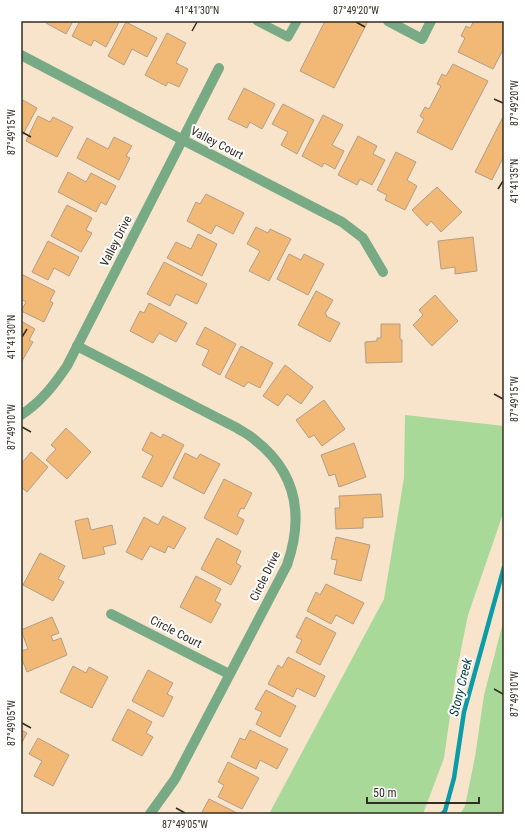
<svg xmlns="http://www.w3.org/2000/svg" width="525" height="835" font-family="'Roboto Condensed',sans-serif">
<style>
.green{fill:#a8d999}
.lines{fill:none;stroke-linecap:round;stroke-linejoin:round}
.stream{stroke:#0b9ca8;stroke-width:4.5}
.building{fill:#f1b876;stroke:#b29e88}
.service{stroke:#78aa86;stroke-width:9}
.minor{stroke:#78aa86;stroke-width:10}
.ticks{fill:none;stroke:#332c22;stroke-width:1.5}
.labels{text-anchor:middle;stroke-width:4;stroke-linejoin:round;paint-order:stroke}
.street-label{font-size:12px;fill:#332c22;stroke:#fff}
.water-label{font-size:13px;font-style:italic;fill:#00393f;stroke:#fff}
.neatline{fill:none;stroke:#332c22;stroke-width:1.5}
.ticks-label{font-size:10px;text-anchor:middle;fill:#332c22}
</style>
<rect width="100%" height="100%" fill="#f7e4cb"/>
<g class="green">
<path d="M405,415L504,426V511L468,615L456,674L444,758L423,814H269L384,599L404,478Z"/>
<path d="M504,619V814H460L465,806L475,757L484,695Z"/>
</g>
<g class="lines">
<path class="stream" d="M442,814L445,811L454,778L464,712L504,567"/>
</g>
<g class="building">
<path d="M48,21H73L66,34L46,23Z"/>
<path d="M80,21H118L119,22L106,47L94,40L91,46L72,36Z"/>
<path d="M325,21H368L334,88L300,71Z"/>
<path d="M474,21H504V48L493,69L458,52L465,38L461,36L466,26L470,28Z"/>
<path d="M126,22L157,38L147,57L132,49L124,65L108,56Z"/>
<path d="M167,33L186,43L176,63L188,69L179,87L168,82L166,86L145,75Z"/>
<path d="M453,64L488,81L452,150L417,132L424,119L420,116L425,107L429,109L441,86L437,84L442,74L446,76Z"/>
<path d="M244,88L275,104L262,129L250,122L247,128L228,119Z"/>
<path d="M21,99L37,108L21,138Z"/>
<path d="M283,104L314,120L297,154L281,145L288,132L272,124Z"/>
<path d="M323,115L343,125L332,145L344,151L335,169L324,163L322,167L302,156Z"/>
<path d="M504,115V156L492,180L475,172Z"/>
<path d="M38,116L50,122L53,117L73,127L57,157L26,141Z"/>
<path d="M358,136L377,146L373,154L385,160L372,185L360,179L357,185L338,175Z"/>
<path d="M114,137L132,146L126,156L130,158L119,180L77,158L87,138L108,149Z"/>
<path d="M396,152L416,162L407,180L417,186L405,210L385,200L387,195L377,190Z"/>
<path d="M68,172L86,182L91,173L116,186L106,205L101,202L96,212L58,192Z"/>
<path d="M437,187L462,212L441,232L431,221L427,226L412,210Z"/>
<path d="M206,194L244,213L233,234L216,225L211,234L187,221L196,202L200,204Z"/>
<path d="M67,205L92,218L86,230L92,233L81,252L51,236Z"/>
<path d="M256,227L268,233L270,229L291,239L269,281L249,271L260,251L247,244Z"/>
<path d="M198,234L217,244L202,276L167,258L176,242L191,249Z"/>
<path d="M473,237L477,271L455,274V267L441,269L438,241Z"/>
<path d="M48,241L79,257L69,276L54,268L48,280L32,272Z"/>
<path d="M289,254L301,260L304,254L324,264L308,295L277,279Z"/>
<path d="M164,262L207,284L197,304L176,294L170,306L147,294Z"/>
<path d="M21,274L55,291L50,301L53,303L44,322L21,311L26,302L21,299Z"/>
<path d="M316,291L333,300L325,314L327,315L326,316L340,323L330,342L298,325Z"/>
<path d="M435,295L458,321L432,346L413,325L423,315L419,310Z"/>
<path d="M149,303L187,323L176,342L159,333L153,343L130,331L140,311L144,313Z"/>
<path d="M21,321L35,329L29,340L33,342L22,361L21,360Z"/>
<path d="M381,324H400V339L402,340V362L366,363L365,342L377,341V338H381Z"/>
<path d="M205,327L236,344L220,375L202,365L209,350L196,344Z"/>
<path d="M241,346L273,363L260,388L248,382L244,387L225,377Z"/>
<path d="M285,365L313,387L301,404L287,394L278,406L263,396Z"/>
<path d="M324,400L345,429L322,446L314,435L309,438L296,420Z"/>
<path d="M66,428L91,452L67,479L46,460L56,449L51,445Z"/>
<path d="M151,432L161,438L163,434L184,445L162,487L142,477L153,456L142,450Z"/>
<path d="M354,443L366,477L339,487L335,474L329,476L321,455Z"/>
<path d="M31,452L48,467L27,492L21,487V464Z"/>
<path d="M185,453L197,459L200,454L220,464L204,494L173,478Z"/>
<path d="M224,479L252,493L244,509L241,508L237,516L244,520L237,535L204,518Z"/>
<path d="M381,494L383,517L363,518V528L336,529L335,508H340L339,496Z"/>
<path d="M163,516L186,528L174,549L168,546L165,553L150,546L142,560L126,552L144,517L158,525Z"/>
<path d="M88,518L91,530L112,525L116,544L103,547L105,554L83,559L75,521Z"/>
<path d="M336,537L370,545L361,581L334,574L337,560L331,559Z"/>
<path d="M217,538L241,551L236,563L241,566L231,585L201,569Z"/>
<path d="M40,553L65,566L58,579L64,582L53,601L23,585Z"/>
<path d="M196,576L221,589L215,601L221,604L211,623L180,607Z"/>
<path d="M326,584L364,603L353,624L336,615L331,624L307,611L316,592L320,595Z"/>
<path d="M52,617L59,633L51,636L53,641L61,638L67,655L27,672L21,657V651L28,649L21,630Z"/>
<path d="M306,617L336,633L320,665L296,652L302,640L296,637Z"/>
<path d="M288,657L325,676L315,697L297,688L293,697L268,684L278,665L282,668Z"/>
<path d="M73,666L86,673L89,667L108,677L92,708L60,692Z"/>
<path d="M148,670L173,683L167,694L173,697L163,717L132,701Z"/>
<path d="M266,690L296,706L280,737L256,724L262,712L255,709Z"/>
<path d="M128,709L152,722L146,733L153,737L142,756L112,740Z"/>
<path d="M21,730L27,733L21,744Z"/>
<path d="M250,730L288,749L277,769L260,760L256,769L231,757L240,738L245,740Z"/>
<path d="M38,738L69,755L53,786L34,776L42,761L29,754Z"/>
<path d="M228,762L259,778L242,809L218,797L224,785L218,782Z"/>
<path d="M209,799L239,814H201Z"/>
</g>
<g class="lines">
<path class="service" d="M257,21L288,37L297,21"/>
<g class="minor">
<path d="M388,21L422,39L431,21"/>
<path d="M21,55L183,140L342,222L363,238L383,272"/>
<path d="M77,346L237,428C243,432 250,435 255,440C297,473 304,516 287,565L175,779L150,814"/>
<path d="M21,415C41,402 54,385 67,366L219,68"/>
<path d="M111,614L229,674"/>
</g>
</g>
<path class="ticks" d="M356,22L365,27M192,31L197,22M494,99L503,103M22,132L31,137M498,189L503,181M22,337L27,329M494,394L503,399M22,427L31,432M494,689L503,694M22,723L31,728M176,808L185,813"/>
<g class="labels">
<g class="street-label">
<text transform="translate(217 143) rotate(27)" y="4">Valley Court</text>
<text transform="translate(116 241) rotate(-63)" y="4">Valley Drive</text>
<text transform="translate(265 576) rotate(-64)" y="4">Circle Drive</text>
<text transform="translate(176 632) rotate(27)" y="4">Circle Court</text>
</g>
<g class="water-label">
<text transform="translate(460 687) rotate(-76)" y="5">Stony Creek</text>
</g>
</g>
<rect width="525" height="835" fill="none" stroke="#ffffff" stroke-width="44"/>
<path d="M367 797v6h112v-6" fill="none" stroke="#332c22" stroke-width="2"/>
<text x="373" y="797" font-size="12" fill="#332c22" stroke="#ffffff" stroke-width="3" paint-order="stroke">50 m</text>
<rect x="22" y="22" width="481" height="791" class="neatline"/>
<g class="ticks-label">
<text x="197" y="14">41°41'30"N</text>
<text x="356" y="14">87°49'20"W</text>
<text transform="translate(514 103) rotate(-90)" y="4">87°49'20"W</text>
<text transform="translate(11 132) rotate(-90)" y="4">87°49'15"W</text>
<text transform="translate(514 181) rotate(-90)" y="4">41°41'35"N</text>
<text transform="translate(11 337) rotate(-90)" y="4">41°41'30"N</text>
<text transform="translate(514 399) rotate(-90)" y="4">87°49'15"W</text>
<text transform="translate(11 427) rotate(-90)" y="4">87°49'10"W</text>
<text transform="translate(514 694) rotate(-90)" y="4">87°49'10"W</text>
<text transform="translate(11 723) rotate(-90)" y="4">87°49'05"W</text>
<text x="185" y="828">87°49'05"W</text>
</g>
</svg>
